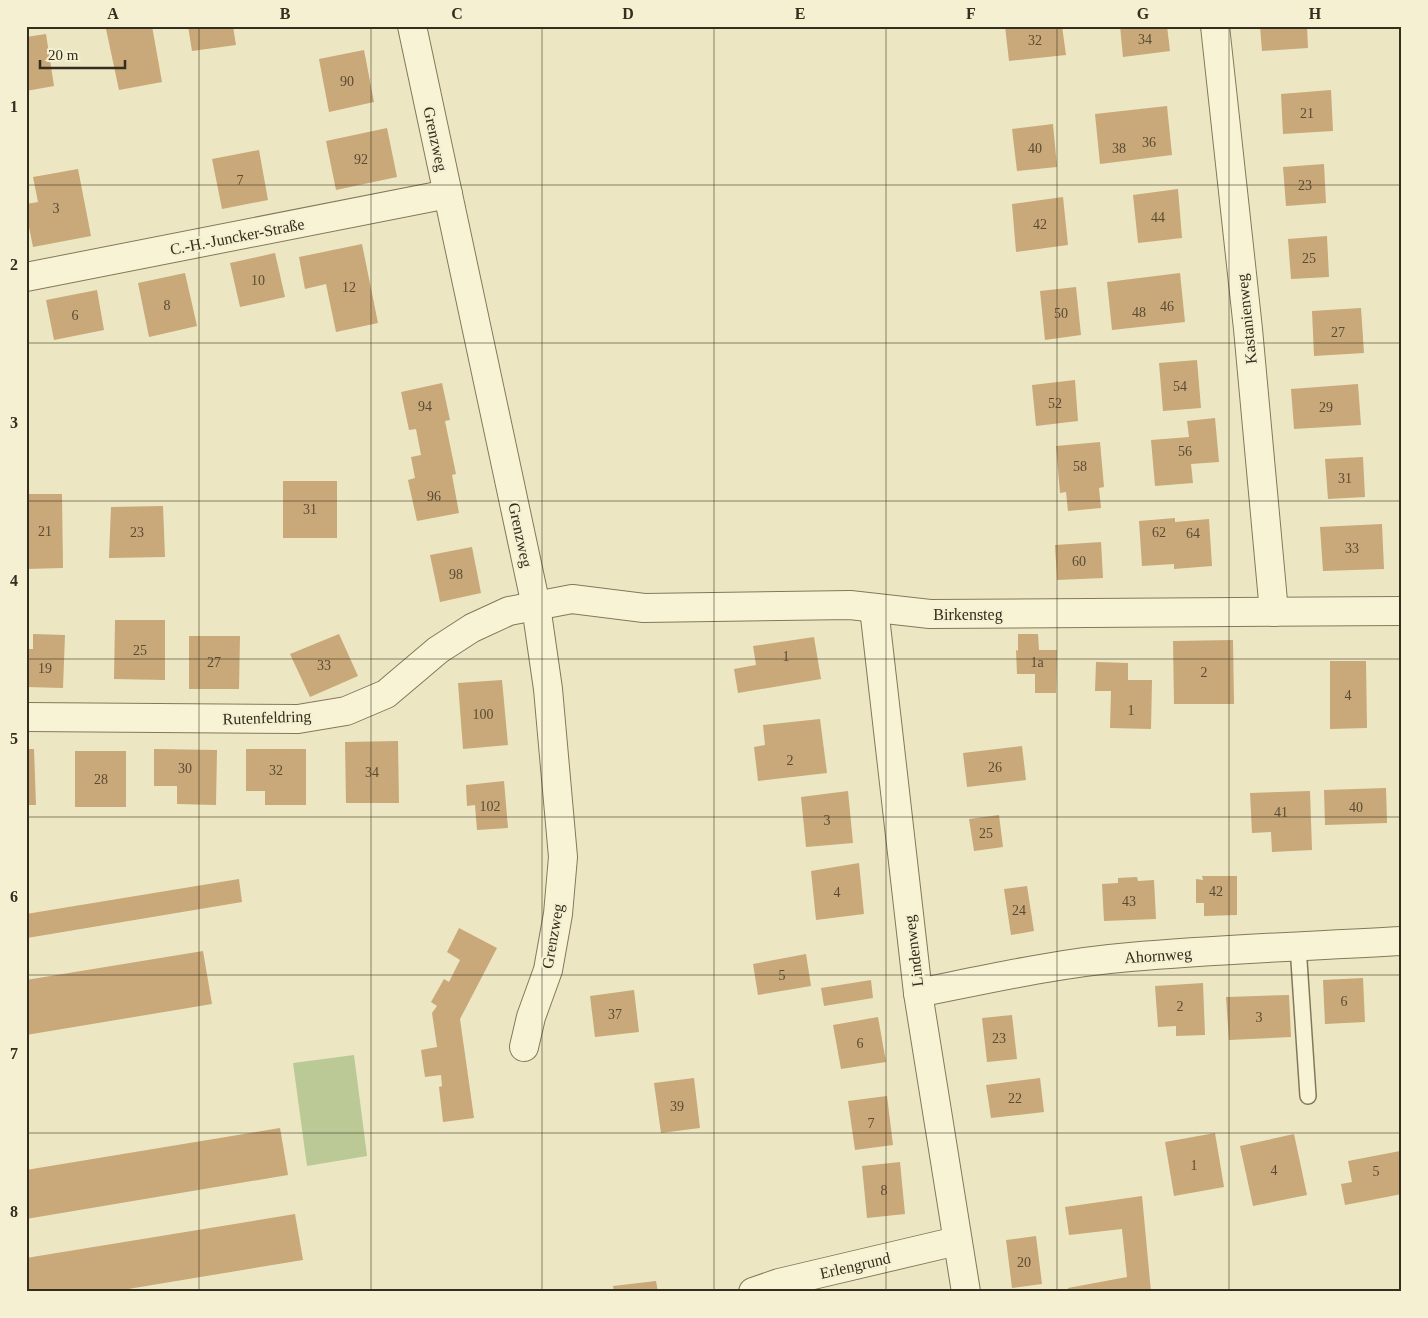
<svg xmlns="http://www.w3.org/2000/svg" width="1428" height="1318" font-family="'Times New Roman',serif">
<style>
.green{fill:#bac996}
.building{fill:#c9a879}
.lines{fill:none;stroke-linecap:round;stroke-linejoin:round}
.lane-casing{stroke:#85785a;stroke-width:18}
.street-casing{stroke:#85785a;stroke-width:30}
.lane{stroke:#f7f3d4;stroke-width:15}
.street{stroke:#f7f3d4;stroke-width:28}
.grid{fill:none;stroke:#352d1d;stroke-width:1;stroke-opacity:0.55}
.labels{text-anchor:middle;stroke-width:4.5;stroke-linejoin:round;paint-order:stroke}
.number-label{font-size:14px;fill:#5a4c34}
.street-label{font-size:16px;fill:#352d1d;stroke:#f4f0d1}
.neatline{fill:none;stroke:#352d1d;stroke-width:2}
.grid-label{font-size:16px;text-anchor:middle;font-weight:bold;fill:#352d1d}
</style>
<rect width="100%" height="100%" fill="#ece7c2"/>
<path class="green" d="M354,1055L367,1156L307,1166L293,1063Z"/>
<g class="building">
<path d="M123,26H152L162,82L119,90L106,29Z"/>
<path d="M188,26H233L236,45L192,51Z"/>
<path d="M1005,26H1062L1066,55L1009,61Z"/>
<path d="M1120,26H1167L1170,51L1123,57Z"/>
<path d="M1260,26H1307L1308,48L1262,51Z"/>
<path d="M46,34L54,86L26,91V37Z"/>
<path d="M364,50L374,102L329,112L319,59Z"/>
<path d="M1331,90L1333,131L1283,134L1281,94Z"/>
<path d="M1167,106L1172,155L1100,164L1095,114Z"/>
<path d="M1053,124L1057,167L1017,171L1012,129Z"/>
<path d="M387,128L397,177L336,190L326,141Z"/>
<path d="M259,150L268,200L222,209L212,159Z"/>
<path d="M1324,164L1326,203L1286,206L1283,167Z"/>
<path d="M78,169L91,236L33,247L26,212V204L38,202L33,177Z"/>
<path d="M1178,189L1182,238L1138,243L1133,195Z"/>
<path d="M1063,197L1068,245L1016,252L1012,204Z"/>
<path d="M1327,236L1329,277L1291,279L1288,239Z"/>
<path d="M362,244L378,323L336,332L326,284L305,289L299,257Z"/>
<path d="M275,253L285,297L240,307L230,263Z"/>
<path d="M185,273L197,326L149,337L138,283Z"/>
<path d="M1180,273L1185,322L1112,330L1107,282Z"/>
<path d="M1076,287L1081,335L1045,340L1040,291Z"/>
<path d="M97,290L104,330L54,340L46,300Z"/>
<path d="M1361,308L1364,353L1314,356L1312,311Z"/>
<path d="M1197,360L1201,408L1163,411L1159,363Z"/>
<path d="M1075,380L1078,421L1036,426L1032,385Z"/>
<path d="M442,383L450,420L445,421L456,474L452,475L459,513L417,521L408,480L415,478L411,457L421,455L416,429L409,430L401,392Z"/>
<path d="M1358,384L1361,425L1294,429L1291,389Z"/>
<path d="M1215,418L1219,462L1191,464L1193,483L1155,486L1151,440L1189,437L1187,421Z"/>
<path d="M1100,442L1104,487L1099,488L1101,508L1068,511L1066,492L1060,493L1056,446Z"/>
<path d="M1363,457L1365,497L1328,499L1325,459Z"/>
<rect x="283" y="481" width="54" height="57"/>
<path d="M26,494H62L63,568L26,569Z"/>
<path d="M163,506L165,557L109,558L111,507Z"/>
<path d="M1175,518V522L1209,519L1212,566L1174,569V564L1142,566L1139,521Z"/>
<path d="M1382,524L1384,569L1323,571L1320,527Z"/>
<path d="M1101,542L1103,578L1057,580L1055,545Z"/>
<path d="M472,547L481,593L440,602L430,555Z"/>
<path d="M115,620H165V680L114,679Z"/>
<path d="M33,634L65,635L63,688L26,687V649H33Z"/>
<path d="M339,634L358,676L310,697L290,654Z"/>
<path d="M1018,634H1038L1039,650H1057L1056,693H1035V674H1017L1016,650L1018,651Z"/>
<path d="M189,636H240L239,689H189Z"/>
<path d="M814,637L821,679L738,693L734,669L756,665L753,646Z"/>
<path d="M1233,640L1234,704H1174L1173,641Z"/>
<path d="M1330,661H1366L1367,728L1330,729Z"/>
<path d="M1096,662L1128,663V680H1152L1151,729L1110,728L1111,691H1095Z"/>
<path d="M502,680L508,745L463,749L458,683Z"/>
<path d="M820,719L827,773L758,781L754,747L765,745L763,725Z"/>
<path d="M398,741L399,803H346L345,742Z"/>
<path d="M1022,746L1026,780L967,787L963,753Z"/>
<path d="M26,749H34L36,805H26Z"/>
<path d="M154,749L217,750L216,805L177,804V786H154Z"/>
<path d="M246,749H306V805H265V791H246Z"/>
<rect x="75" y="751" width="51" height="56"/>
<path d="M504,781L508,828L477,830L475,805L467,806L466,785Z"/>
<path d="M1386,788L1387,823L1325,825L1324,790Z"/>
<path d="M848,791L853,843L806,847L801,797Z"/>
<path d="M1310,791L1312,850L1272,852L1271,832L1252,833L1250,793Z"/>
<path d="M999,815L1003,847L974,851L969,819Z"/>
<path d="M859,863L864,914L816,920L811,871Z"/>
<path d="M1202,876H1237V915L1204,916V903H1196V879L1203,880Z"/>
<path d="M1137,877L1138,881L1154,880L1156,919L1104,921L1102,884L1118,883V878Z"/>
<path d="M239,879L242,902L27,938L26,914Z"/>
<path d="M1027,886L1034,931L1011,935L1004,889Z"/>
<path d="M459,928L497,948L460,1019L474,1118L443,1122L439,1087L442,1086L441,1075L425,1077L421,1050L437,1047L432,1013L437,1006L431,1002L444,979L449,982L460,960L447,952Z"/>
<path d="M203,951L212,1004L26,1035V980Z"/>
<path d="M806,954L811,986L758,995L753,964Z"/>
<path d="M1363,978L1365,1022L1325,1024L1323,980Z"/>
<path d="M871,980L873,998L824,1006L821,988Z"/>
<path d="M1203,983L1205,1035L1176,1036V1026L1158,1027L1155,986Z"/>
<path d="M634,990L639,1032L595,1037L590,996Z"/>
<path d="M1289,995L1291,1037L1229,1040L1226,997Z"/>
<path d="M1012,1015L1017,1059L987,1062L982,1018Z"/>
<path d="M878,1017L886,1062L841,1069L833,1025Z"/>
<path d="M694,1078L700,1128L661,1133L654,1083Z"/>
<path d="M1040,1078L1044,1112L991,1118L986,1085Z"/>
<path d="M887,1096L893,1145L855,1150L848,1101Z"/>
<path d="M280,1128L288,1175L26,1219V1170Z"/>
<path d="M1215,1133L1224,1187L1174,1196L1165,1142Z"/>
<path d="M1294,1134L1307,1195L1253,1206L1240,1146Z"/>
<path d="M1400,1151L1402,1160V1194L1345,1205L1341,1184L1352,1182L1348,1161Z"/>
<path d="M900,1162L905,1214L867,1218L862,1166Z"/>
<path d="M1142,1196L1151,1292H1069L1068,1288L1127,1277L1122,1229L1069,1235L1065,1207Z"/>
<path d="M295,1214L303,1260L110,1292H26V1258Z"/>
<path d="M1036,1236L1042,1284L1012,1288L1006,1240Z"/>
<path d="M656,1281L658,1292H614L613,1286Z"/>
</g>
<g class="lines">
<g class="lane-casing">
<path id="lane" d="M1298,946L1308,1096"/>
</g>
<g class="street-casing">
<g id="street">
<path d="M412,26L536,606L548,689L563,857L558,914L548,970L531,1017L524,1047"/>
<path d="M1215,26L1248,329L1274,612"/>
<path d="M26,277L448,194"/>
<path d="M874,608L918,993L966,1292"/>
<path d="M26,717L298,719L346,711L386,694L438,650L472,628L509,611L572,599L644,608L850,605L930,614L1402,611"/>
<path d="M918,993C988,979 1058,963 1130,957C1220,949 1311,946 1402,941"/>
<path d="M753,1292L779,1283L957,1241"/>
</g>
</g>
<use href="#lane" class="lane"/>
<use href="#street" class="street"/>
</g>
<path class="grid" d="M199,26V1292M371,26V1292M542,26V1292M714,26V1292M886,26V1292M1057,26V1292M1229,26V1292M26,185H1402M26,343H1402M26,501H1402M26,659H1402M26,817H1402M26,975H1402M26,1133H1402"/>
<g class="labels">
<g class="number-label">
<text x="1145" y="44">34</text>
<text x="1035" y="45">32</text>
<text x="347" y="86">90</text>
<text x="1307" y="118">21</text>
<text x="1149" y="147">36</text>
<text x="1035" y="153">40</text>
<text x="1119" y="153">38</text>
<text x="361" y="164">92</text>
<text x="240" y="185">7</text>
<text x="1305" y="190">23</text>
<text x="56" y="213">3</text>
<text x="1158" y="222">44</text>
<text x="1040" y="229">42</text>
<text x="1309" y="263">25</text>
<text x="258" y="285">10</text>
<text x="349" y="292">12</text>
<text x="167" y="310">8</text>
<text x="1167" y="311">46</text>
<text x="1139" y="317">48</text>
<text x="1061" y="318">50</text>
<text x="75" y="320">6</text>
<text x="1338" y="337">27</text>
<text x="1180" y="391">54</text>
<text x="1055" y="408">52</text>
<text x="425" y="411">94</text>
<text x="1326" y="412">29</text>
<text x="1185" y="456">56</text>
<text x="1080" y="471">58</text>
<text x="1345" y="483">31</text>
<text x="434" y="501">96</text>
<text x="310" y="514">31</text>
<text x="45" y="536">21</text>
<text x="137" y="537">23</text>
<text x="1159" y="537">62</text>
<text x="1193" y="538">64</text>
<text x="1352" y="553">33</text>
<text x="1079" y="566">60</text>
<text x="456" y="579">98</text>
<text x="140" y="655">25</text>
<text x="786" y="661">1</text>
<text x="214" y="667">27</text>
<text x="1037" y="667">1a</text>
<text x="324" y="670">33</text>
<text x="45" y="673">19</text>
<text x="1204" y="677">2</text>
<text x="1348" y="700">4</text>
<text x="1131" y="715">1</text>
<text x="483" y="719">100</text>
<text x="790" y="765">2</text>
<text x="995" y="772">26</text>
<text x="185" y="773">30</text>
<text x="276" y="775">32</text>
<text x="372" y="777">34</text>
<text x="101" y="784">28</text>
<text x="490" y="811">102</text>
<text x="1356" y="812">40</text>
<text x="1281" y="817">41</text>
<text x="827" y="825">3</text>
<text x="986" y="838">25</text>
<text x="1216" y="896">42</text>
<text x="837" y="897">4</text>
<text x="1129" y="906">43</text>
<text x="1019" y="915">24</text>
<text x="782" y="980">5</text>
<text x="1344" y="1006">6</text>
<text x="1180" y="1011">2</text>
<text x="615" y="1019">37</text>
<text x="1259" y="1022">3</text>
<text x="999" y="1043">23</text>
<text x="860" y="1048">6</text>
<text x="1015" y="1103">22</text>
<text x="677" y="1111">39</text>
<text x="871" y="1128">7</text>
<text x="1194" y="1170">1</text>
<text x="1274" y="1175">4</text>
<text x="1376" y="1176">5</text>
<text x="884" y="1195">8</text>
<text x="1024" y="1267">20</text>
</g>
<g class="street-label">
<text transform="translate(436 139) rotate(78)" y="6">Grenzweg</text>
<text transform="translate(237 236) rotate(-11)" y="6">C.-H.-Juncker-Straße</text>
<text transform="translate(1246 319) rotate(-96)" y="6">Kastanienweg</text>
<text transform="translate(521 535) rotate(78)" y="6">Grenzweg</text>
<text x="968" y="620">Birkensteg</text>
<text transform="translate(267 717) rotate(-2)" y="6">Rutenfeldring</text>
<text transform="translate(552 936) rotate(-80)" y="6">Grenzweg</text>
<text transform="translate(913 951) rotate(-97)" y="6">Lindenweg</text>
<text transform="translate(1158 955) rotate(-4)" y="6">Ahornweg</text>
<text transform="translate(855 1265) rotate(-13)" y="6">Erlengrund</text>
</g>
</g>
<rect width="1428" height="1318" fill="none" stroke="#f4f0d1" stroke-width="55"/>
<path d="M40 60v8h85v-8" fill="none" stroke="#352d1d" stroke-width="2.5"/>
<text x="48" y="60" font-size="15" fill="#352d1d" stroke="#f4f0d1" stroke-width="4" paint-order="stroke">20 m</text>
<rect x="28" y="28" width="1372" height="1262" class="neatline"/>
<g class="grid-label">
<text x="113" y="19">A</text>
<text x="285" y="19">B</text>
<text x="457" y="19">C</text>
<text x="628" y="19">D</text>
<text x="800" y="19">E</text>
<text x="971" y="19">F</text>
<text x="1143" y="19">G</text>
<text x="1315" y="19">H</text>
<text x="14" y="112">1</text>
<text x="14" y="270">2</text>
<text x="14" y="428">3</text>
<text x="14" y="586">4</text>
<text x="14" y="744">5</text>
<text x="14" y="902">6</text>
<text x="14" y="1059">7</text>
<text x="14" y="1217">8</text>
</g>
</svg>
